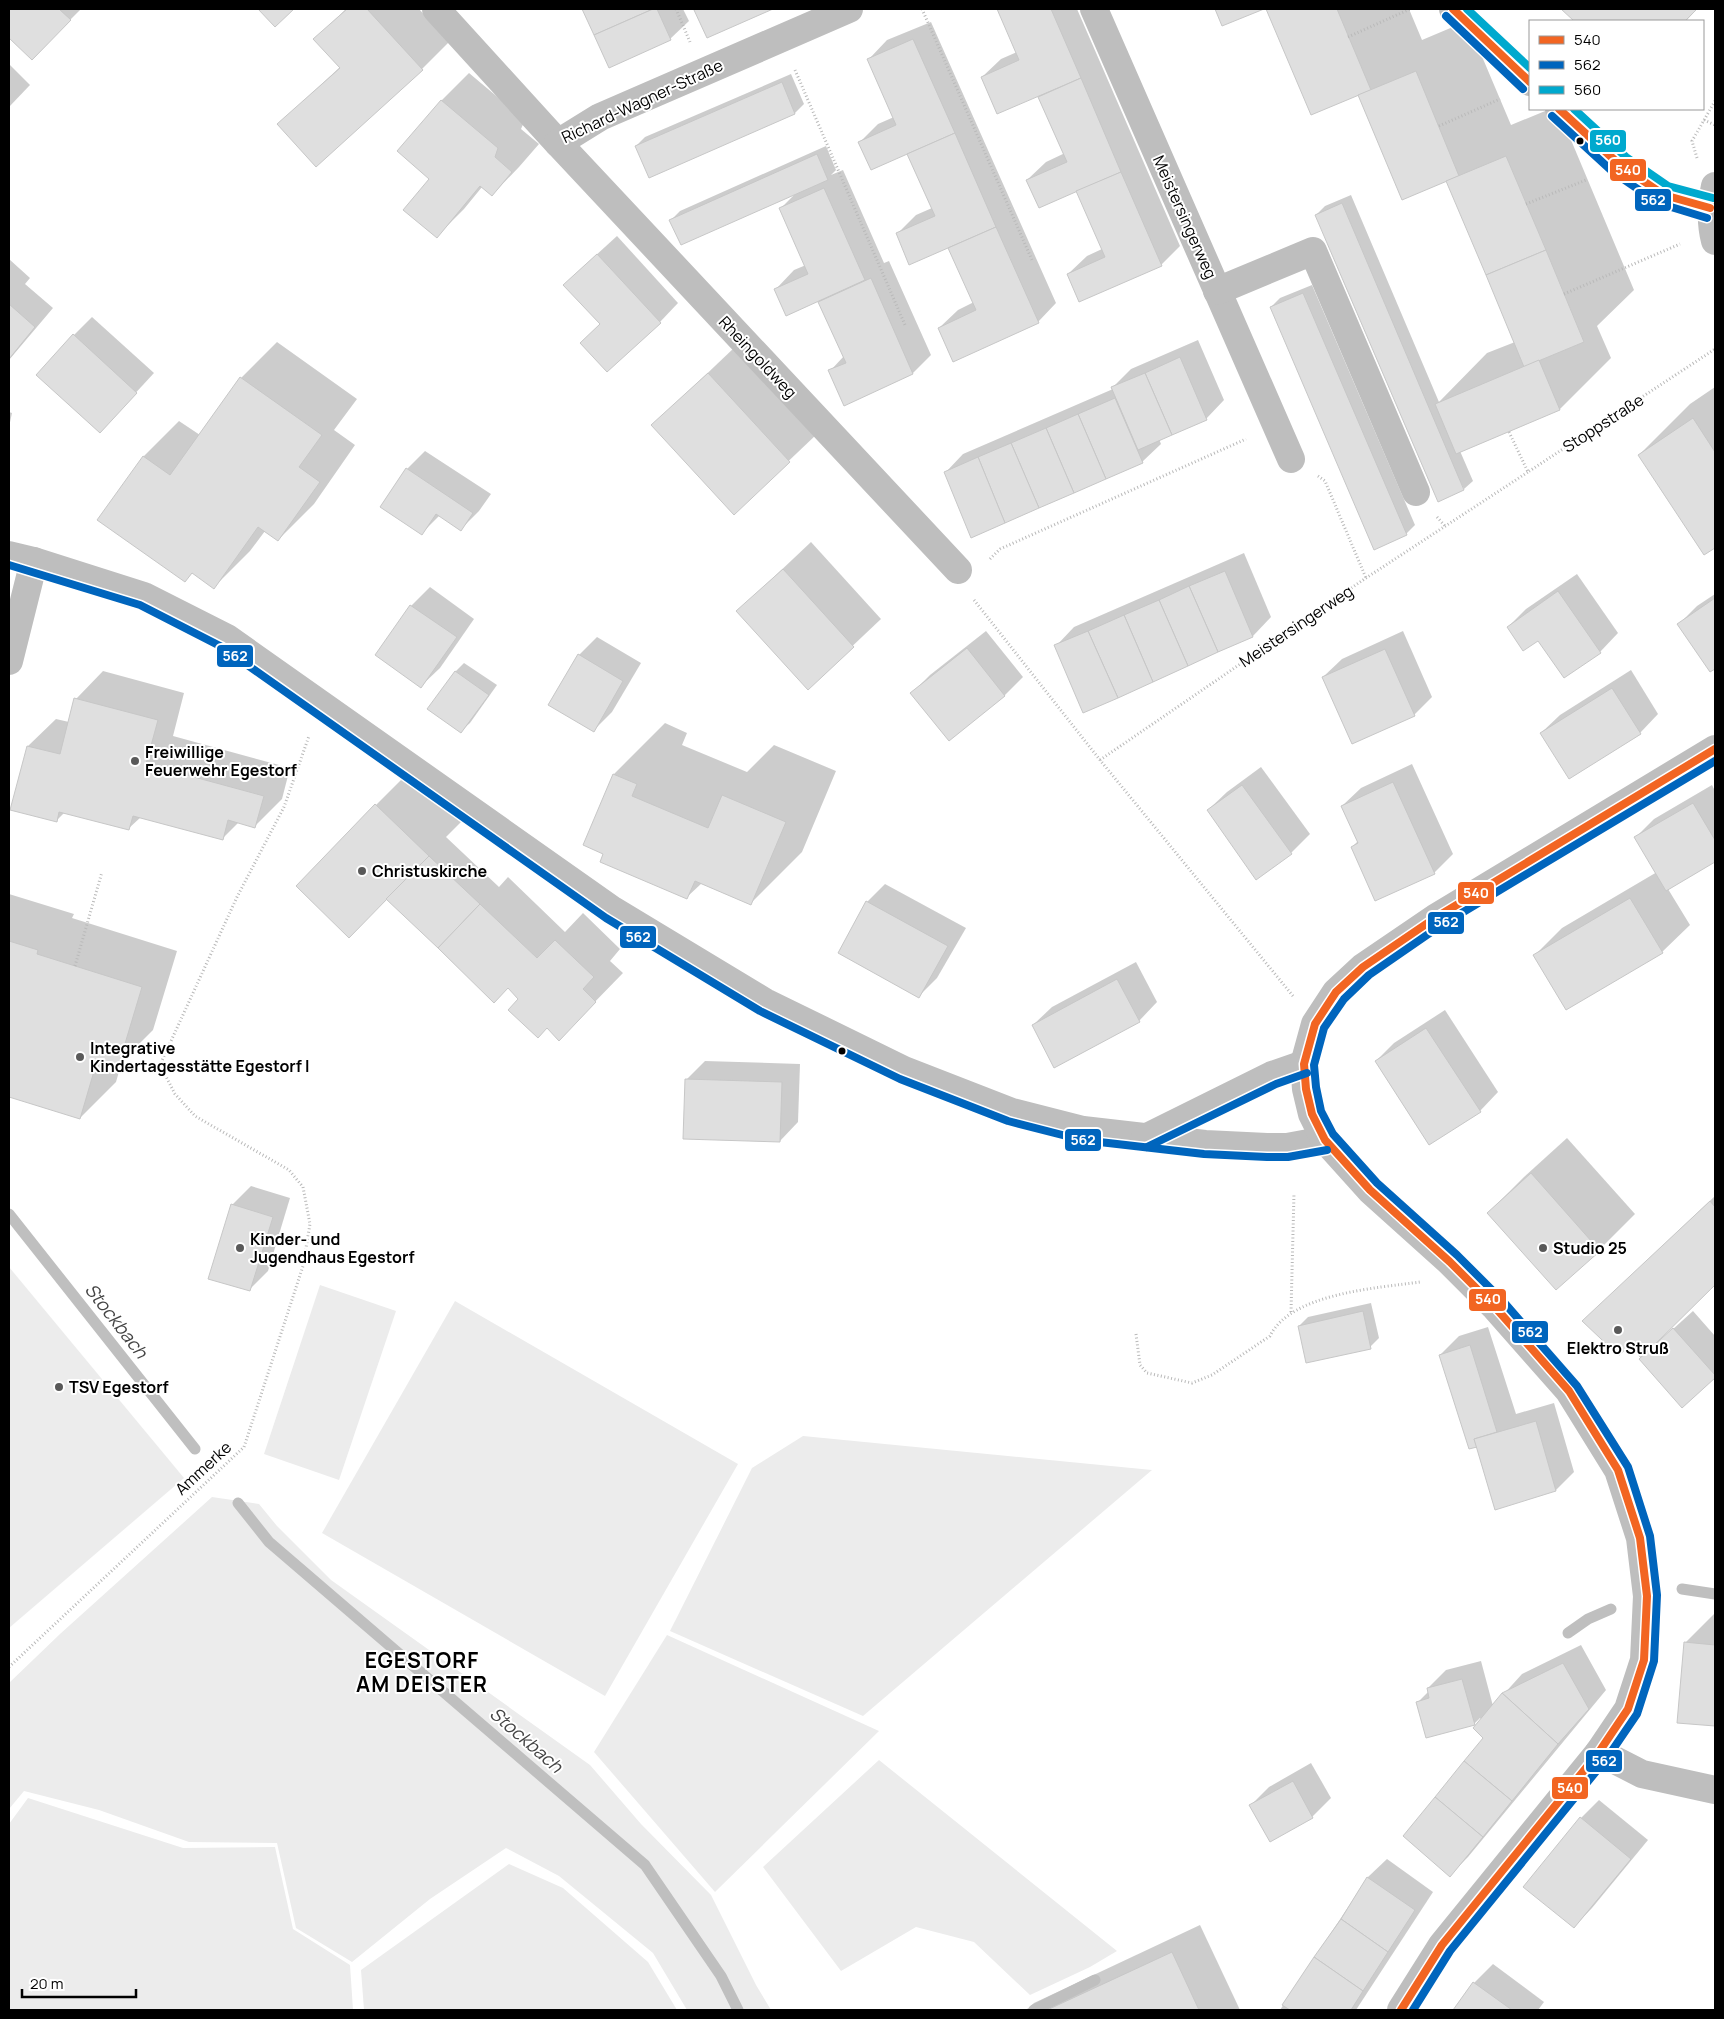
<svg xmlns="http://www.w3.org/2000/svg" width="1724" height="2019" font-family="Manrope,sans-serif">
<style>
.green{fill:#ececec}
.shadow{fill:#0003}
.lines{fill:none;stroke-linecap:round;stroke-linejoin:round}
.stream{stroke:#bfbfbf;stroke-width:11}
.building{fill:#dfdfdf;stroke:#c7c7c7}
.path{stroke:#b9b9b9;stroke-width:3;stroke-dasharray:1 2.5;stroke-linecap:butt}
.minor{stroke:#bebebe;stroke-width:28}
.major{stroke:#bebebe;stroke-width:28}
.bus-1-casing{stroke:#fff;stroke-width:11}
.bus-2-casing{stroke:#fff;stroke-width:11}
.bus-3-casing{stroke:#fff;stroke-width:11}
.bus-1{stroke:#f26522;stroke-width:8}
.bus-2{stroke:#0065bd;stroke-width:8}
.bus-3{stroke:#00a9ce;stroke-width:8}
.bus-dot{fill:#000;stroke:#fff;stroke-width:2}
.poi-dot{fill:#595959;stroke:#fff;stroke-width:2}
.labels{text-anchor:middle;stroke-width:4;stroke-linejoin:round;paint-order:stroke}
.street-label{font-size:16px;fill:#000;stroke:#fff}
.poi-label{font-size:16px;font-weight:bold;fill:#000;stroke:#fff;text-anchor:start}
.water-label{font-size:18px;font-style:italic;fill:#444;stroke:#fff}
.district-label{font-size:21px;font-weight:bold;letter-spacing:1px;fill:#000;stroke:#fff}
.line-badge{stroke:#fff;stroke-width:2}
.badge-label{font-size:14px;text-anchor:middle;font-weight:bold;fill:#fff}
</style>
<rect width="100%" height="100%" fill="#fff"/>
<g class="green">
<path d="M9,1267L184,1478L9,1628Z"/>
<path d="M320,1285L396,1311L339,1480L264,1454Z"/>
<path d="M455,1301L738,1464L605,1696L322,1533Z"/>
<path d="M803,1436L1152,1470L863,1716L670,1631L752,1468Z"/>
<path d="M212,1497L259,1504L277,1526L331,1580L590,1765L641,1824L711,1895L756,1985L771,2010H687L653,1953L559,1876L506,1848L430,1899L352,1962L296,1928L277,1843L189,1842L99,1810L24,1791L9,1809V1683L60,1634Z"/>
<path d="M667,1635L879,1731L715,1892L594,1752Z"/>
<path d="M879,1760L1117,1951L1090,1967L1030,1995L974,1942L916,1927L841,1971L763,1867Z"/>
<path d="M28,1798L183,1848L275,1847L293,1929L350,1965L353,2010H9V1824Z"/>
<path d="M509,1864L563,1888L648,1962L677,2010H364L361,1970Z"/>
</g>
<g class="shadow">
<path d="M9,9H81L32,58L9,36Z"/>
<path d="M346,9H419L449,42L422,69L279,124L340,67L315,39Z"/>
<path d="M583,9H683L689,21L670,39L609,66Z"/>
<path d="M697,9H770L707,36L696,10Z"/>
<path d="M998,9H1077L1180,246L1161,265L1068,274L1087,256L1102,249L1077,190L1027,180L1046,162L1065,153L1039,95L982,77L1001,59L1017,52Z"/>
<path d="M1268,9H1409L1422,40L1467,21L1511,125L1550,109H1558L1634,290L1597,326L1611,358L1560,409L1460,451L1473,481L1464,489L1316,215L1325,206L1351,195L1439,402L1487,353L1515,342L1447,180L1359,94L1311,114Z"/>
<path d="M1562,9H1697L1686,21H1576Z"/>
<path d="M931,22L1056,303L1038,322L939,328L958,310L974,302L949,247L897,234L916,215L932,208L908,152L860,142L878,124L894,117L869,59L887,40Z"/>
<path d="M9,64L30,85L9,107Z"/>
<path d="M469,73L525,120L521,129L539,144L519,167L492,195L482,187L464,209L437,236L431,178L399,151L442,100Z"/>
<path d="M791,74L804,104L795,113L650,176L636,146L645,137Z"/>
<path d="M826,146L836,170L831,175L843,170L884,263L889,261L931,355L913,373L844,404L830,371L844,356L819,300L776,289L794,270L806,265L781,208L796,193L671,220L680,211Z"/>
<path d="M617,236L678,303L660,322L601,324L583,267Z"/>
<path d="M9,259L30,278L25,284L53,308L9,360Z"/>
<path d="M1312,285L1415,525L1406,534L1271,307L1280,298Z"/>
<path d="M92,317L154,373L118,412L74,335Z"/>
<path d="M1198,340L1224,400L1206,419L1159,439L1161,444L1142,462L945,473L963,454L1113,389V387L1131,369Z"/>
<path d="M277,342L357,399L334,430L355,445L314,504L278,540L265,531L250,551L214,587L193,572L185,581L143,457L179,421L200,435L241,378Z"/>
<path d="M736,346L817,434L734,513L653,425Z"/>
<path d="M1715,387V546L1704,553L1639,455L1690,404Z"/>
<path d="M9,412L12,413L9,427Z"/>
<path d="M425,451L491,494L479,511L461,529L440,515L422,533L407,469Z"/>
<path d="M811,542L881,619L808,688L738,611Z"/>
<path d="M1244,553L1271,617L1253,636L1084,712L1056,646L1074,627Z"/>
<path d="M1577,574L1618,633L1600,652L1538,639L1508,627L1526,609Z"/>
<path d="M430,587L474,619L440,668L421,686L377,655L411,606Z"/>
<path d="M1715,594V667L1710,671L1679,624L1697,606Z"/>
<path d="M986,631L1023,677L1005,695L949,739L912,693L930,675Z"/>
<path d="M1403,631L1432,697L1414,715L1323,677L1342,659Z"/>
<path d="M597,637L641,663L612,712L594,730L579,655Z"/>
<path d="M464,663L497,685L470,723L461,731L455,672Z"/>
<path d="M1631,670L1658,714L1640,733H1541L1560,715Z"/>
<path d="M103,671L184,693L173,736L290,768L282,799L255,826L239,822L223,838L141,817L128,829L65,812L56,821L12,809L28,746L56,719L69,722L76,699Z"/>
<path d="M665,723L687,733L682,745L747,772L774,745L836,771L802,852L751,903L702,883L687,897L605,853L584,845L614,774Z"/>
<path d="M1412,764L1453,854L1434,873L1352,847L1358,841L1342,806L1361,788Z"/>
<path d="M1261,767L1310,834L1291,853L1257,878L1208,810L1227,792Z"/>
<path d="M412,769L464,819L446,837L499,887L508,877L565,932L583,913L620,949L610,961L623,973L586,1011L520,999L376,805Z"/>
<path d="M1712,785L1715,791V861L1668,889L1690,925L1662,952L1535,955L1562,928L1657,872L1636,837L1654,819Z"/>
<path d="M885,884L966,928L937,978L919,996L867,902Z"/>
<path d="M9,894L74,914L72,918L177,951L153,1030L122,1061L116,1082L80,1118L9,1096Z"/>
<path d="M1136,962L1157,1002L1139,1021L1033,1025L1052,1007Z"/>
<path d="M1445,1010L1498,1092L1480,1111L1376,1061L1394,1043Z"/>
<path d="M705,1061L800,1064L798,1122L780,1141L686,1080Z"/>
<path d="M1567,1138L1635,1214L1599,1250L1556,1288L1488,1213L1524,1177Z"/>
<path d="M251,1186L290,1198L268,1271L249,1290L232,1205Z"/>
<path d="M1715,1196V1283L1659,1338L1661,1340L1693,1311L1715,1336V1376L1682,1406L1631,1342L1584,1321Z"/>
<path d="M1371,1303L1379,1338L1370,1347L1299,1326L1308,1317Z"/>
<path d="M1488,1327L1516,1414L1554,1403L1574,1472L1556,1490L1495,1508L1477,1445L1470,1448L1440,1355L1459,1336Z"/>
<path d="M1715,1613V1725L1679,1722L1685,1643Z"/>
<path d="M1581,1645L1606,1690L1468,1857L1450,1875L1485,1738L1481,1719L1480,1718L1474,1724L1418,1702L1429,1691L1428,1688L1446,1670L1481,1661L1493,1706L1522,1674Z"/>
<path d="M1311,1763L1331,1798L1312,1817L1251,1805L1269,1787Z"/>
<path d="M1599,1800L1648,1840L1592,1908L1574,1927L1581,1818Z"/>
<path d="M1387,1859L1433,1892L1356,2010H1280L1368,1877Z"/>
<path d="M1200,1925L1240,2010H1026L1034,2003Z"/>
<path d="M1493,1964L1544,2002L1538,2010H1455L1474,1983Z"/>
</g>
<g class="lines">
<g class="stream">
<path d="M9,1214L195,1449"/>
<path d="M238,1503L269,1542L645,1865L721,1976L738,2010"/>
<path d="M1682,1589L1715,1594"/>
<path d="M1568,1633L1588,1619L1611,1609"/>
<path d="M1034,2010L1095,1980"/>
</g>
</g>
<g class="building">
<path d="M9,9H59L71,20L32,60L9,38Z"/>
<path d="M258,9H294L275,27Z"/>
<path d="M347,9H367L423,70L316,167L277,124L340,68L313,39Z"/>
<path d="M582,9H653L594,35Z"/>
<path d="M653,9H657L671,40L609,68L594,35Z"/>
<path d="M696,9H773L707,38L694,10Z"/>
<path d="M997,9H1051L1081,78L997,114L981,77L1019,60Z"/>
<path d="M1215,9H1264L1222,26Z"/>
<path d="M1266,9H1337L1371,90L1311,115Z"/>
<path d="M1561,9H1697L1685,21H1574Z"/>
<path d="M913,39L955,133L871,170L858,142L896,125L867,59Z"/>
<path d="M1416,71L1459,176L1402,200L1358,95Z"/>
<path d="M1081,78L1121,172L1039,208L1026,180L1067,162L1038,97Z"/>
<path d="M782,82L795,114L649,178L635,146Z"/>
<path d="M441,100L498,148L495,157L512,172L492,196L480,186L437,238L403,210L429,179L397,151Z"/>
<path d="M955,133L996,227L909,265L896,233L935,216L907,154Z"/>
<path d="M817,154L828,180L681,245L669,220Z"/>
<path d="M1506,156L1546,250L1486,275L1446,181Z"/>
<path d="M1121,172L1162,266L1079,302L1067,274L1105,257L1076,191Z"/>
<path d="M824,188L865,280L786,316L774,289L808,274L779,208Z"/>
<path d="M1342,203L1464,490L1438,502L1315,215Z"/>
<path d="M996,227L1039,323L953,362L938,328L976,310L948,248Z"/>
<path d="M1546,250L1584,342L1524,367L1486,275Z"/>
<path d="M597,254L661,323L607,372L580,343L600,324L563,285Z"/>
<path d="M871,278L913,374L844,406L828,370L846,363L818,302Z"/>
<path d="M1303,293L1407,535L1374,550L1270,307Z"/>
<path d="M9,304L35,327L9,359Z"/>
<path d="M73,334L137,393L100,433L36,375Z"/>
<path d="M1180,357L1207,420L1172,435L1145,373Z"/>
<path d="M1539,360L1560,410L1456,454L1435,404Z"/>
<path d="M708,373L790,462L734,515L651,425Z"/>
<path d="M1145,373L1172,435L1138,450L1111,387Z"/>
<path d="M240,377L322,435L299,467L320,482L278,541L258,527L214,589L192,573L185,582L97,520L143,456L170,475Z"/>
<path d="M1115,398L1143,463L1106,479L1078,414Z"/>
<path d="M1078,414L1106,479L1074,493L1046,428Z"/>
<path d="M1693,418L1715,452V548L1704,555L1638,455Z"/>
<path d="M1046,428L1074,493L1039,508L1011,443Z"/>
<path d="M1011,443L1039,508L1005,523L978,457Z"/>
<path d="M978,457L1005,523L971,538L944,472Z"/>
<path d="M406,468L473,513L461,531L436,514L422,535L380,507Z"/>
<path d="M783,569L854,647L808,690L736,611Z"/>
<path d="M1225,571L1253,637L1218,652L1189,586Z"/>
<path d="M1189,586L1218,652L1188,666L1159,600Z"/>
<path d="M1558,591L1601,653L1564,678L1538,641L1523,651L1507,627Z"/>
<path d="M1715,598V669L1710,672L1677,624Z"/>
<path d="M1159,600L1188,666L1153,682L1124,615Z"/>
<path d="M410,605L457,637L421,688L375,655Z"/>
<path d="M1124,615L1153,682L1118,698L1088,631Z"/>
<path d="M1088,631L1118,698L1083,713L1054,645Z"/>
<path d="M967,648L1005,696L949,741L910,693Z"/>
<path d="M1385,649L1415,716L1352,744L1322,677Z"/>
<path d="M578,654L623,681L594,732L548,705Z"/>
<path d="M455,671L489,695L461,733L427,709Z"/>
<path d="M1612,688L1641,734L1569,779L1540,733Z"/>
<path d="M74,698L158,720L146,764L264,796L255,828L228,820L223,840L133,816L129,830L59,812L57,822L10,810L27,746L60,754Z"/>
<path d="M613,774L637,784L632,796L708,828L722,795L786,822L751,905L695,881L687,899L600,862L603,854L583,845Z"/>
<path d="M1393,782L1435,874L1375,901L1351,847L1358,843L1341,806Z"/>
<path d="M1242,785L1292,854L1256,880L1207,810Z"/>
<path d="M1693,803L1715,840V862L1666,891L1634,837Z"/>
<path d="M375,804L429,856L349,938L296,886Z"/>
<path d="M429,856L480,904L438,948L386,899Z"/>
<path d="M1630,898L1663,953L1566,1010L1533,955Z"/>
<path d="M866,901L948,946L919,998L838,953Z"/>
<path d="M480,904L537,958L555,940L594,977L583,989L596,1002L559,1041L547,1028L538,1038L508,1010L518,999L508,988L494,1003L438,948Z"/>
<path d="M9,941L38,950L37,954L142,987L118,1067L97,1061L80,1119L9,1097Z"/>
<path d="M1117,979L1140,1022L1054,1068L1032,1025Z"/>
<path d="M1426,1028L1481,1112L1429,1145L1375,1061Z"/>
<path d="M685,1079L782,1082L780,1142L683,1139Z"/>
<path d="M1531,1173L1600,1251L1556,1290L1487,1213Z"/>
<path d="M1710,1201L1715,1207V1285L1641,1358L1630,1344L1619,1356L1582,1321Z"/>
<path d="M231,1204L273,1217L250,1291L208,1279Z"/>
<path d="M1363,1311L1371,1349L1306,1363L1298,1326Z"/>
<path d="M1673,1328L1715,1375V1378L1682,1408L1639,1359Z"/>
<path d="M1470,1345L1497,1432L1474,1439L1477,1447L1469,1449L1439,1355Z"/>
<path d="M1536,1421L1556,1491L1495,1510L1474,1439Z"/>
<path d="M1684,1642L1715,1645V1726L1677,1723Z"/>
<path d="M1563,1663L1589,1709L1558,1744L1502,1693Z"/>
<path d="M1462,1679L1475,1725L1426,1738L1416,1702L1429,1698L1427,1688Z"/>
<path d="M1502,1693L1558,1744L1512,1801L1464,1761L1483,1738L1473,1728Z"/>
<path d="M1464,1761L1512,1801L1483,1837L1435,1797Z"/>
<path d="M1293,1781L1313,1818L1270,1842L1249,1805Z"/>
<path d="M1435,1797L1483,1837L1450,1877L1403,1836Z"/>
<path d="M1580,1817L1631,1859L1574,1928L1523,1887Z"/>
<path d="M1367,1877L1415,1910L1388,1952L1341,1919Z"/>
<path d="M1341,1919L1388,1952L1363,1991L1314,1957Z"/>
<path d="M1172,1952L1199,2010H1047Z"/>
<path d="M1314,1957L1363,1991L1351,2010H1290L1282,2005Z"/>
<path d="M1473,1982L1512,2010H1453Z"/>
</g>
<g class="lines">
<g class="path">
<path d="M676,9L690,42"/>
<path d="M922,9L1032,260"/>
<path d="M1348,37L1410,9"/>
<path d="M795,70L905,325"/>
<path d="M1704,120L1715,125"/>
<path d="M1439,126L1500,99"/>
<path d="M1697,158L1692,141L1715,101"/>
<path d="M1526,204L1586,180"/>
<path d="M1564,294L1680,244"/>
<path d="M1509,432L1528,472L1715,349"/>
<path d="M1318,476L1325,481L1366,578"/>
<path d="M1437,517L1445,526"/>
<path d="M990,559L1000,549L1246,439"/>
<path d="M974,600L1100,760L1293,996"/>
<path d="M1100,760L1366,578L1528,472"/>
<path d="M75,966L102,872"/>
<path d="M1291,1312L1294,1193"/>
<path d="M1136,1334L1140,1365L1147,1373L1192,1383L1212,1375L1270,1336C1291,1293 1378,1288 1420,1282"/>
<path d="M9,1667L244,1447L303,1266L310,1224L303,1187L289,1170L195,1116L175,1094L160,1065L237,897L284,807L309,736"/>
</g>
<g class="minor">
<path d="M436,9L558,143L600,117L849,9"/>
<path d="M1094,9L1291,459"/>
<path d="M558,143L958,570"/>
<path d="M1217,291L1313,251L1416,492"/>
<path d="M9,661L34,561"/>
<path d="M1599,1752L1642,1774L1715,1790"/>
</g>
<g class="major">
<path d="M1453,9L1530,82"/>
<path d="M1559,109L1620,165L1664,195L1710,208"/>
<path d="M1715,186C1711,205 1710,222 1715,241"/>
<path d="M9,555L34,561L144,596L227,638L611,909L765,1002L904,1070L1012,1112L1083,1130L1205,1144L1267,1147H1287L1325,1140"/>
<path d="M1145,1138L1272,1075L1304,1064"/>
<path d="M1401,2010L1442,1945L1599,1752L1628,1709L1644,1660L1647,1596L1640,1538L1618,1470L1569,1391L1494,1306L1450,1262L1370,1190L1325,1140L1312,1114L1306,1089L1304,1064L1315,1024L1336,992L1363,967L1435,918L1715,749"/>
</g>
<g class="bus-1-casing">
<g id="bus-1">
<path d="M1453,9L1530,82"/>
<path d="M1559,109L1620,165L1664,195L1710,208"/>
<path d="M1401,2010L1442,1945L1599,1752L1628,1709L1644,1660L1647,1596L1640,1538L1618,1470L1569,1391L1494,1306L1450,1262L1370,1190L1325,1140L1312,1114L1306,1089L1304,1064L1315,1024L1336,992L1363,967L1435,918L1715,749"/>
</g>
</g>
<g class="bus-2-casing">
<g id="bus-2">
<path d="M1446,16L1523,89"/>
<path d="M1552,116L1613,172L1658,203L1707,218"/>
<path d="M9,565L140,605L222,647L606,918L760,1011L900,1079L1008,1121L1082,1140L1204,1154L1267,1157H1288L1327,1150"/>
<path d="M1147,1147L1276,1084L1307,1073"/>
<path d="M1413,2010L1450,1951L1607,1758L1637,1714L1654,1661L1657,1595L1650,1536L1628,1467L1577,1386L1501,1299L1457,1255L1377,1183L1333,1134L1321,1111L1316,1087L1314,1065L1324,1028L1344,999L1369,975L1440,926L1715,761"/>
</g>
</g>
<g class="bus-3-casing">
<g id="bus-3">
<path d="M1467,9L1530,68"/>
<path d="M1574,109L1626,157L1668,186L1713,198"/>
</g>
</g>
<use href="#bus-1" class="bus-1"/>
<use href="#bus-2" class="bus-2"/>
<use href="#bus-3" class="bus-3"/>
</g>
<g class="bus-dot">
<circle cx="1580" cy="141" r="4.5"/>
<circle cx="842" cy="1051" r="4.5"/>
</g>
<g class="poi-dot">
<circle cx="135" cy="761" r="5"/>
<circle cx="362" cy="871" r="5"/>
<circle cx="80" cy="1057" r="5"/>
<circle cx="240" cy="1248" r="5"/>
<circle cx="1543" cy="1248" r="5"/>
<circle cx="1618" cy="1330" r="5"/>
<circle cx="59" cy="1387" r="5"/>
</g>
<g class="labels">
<g class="street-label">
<text transform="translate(642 101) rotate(-25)" y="6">Richard-Wagner-Straße</text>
<text transform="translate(1185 217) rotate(66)" y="6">Meistersingerweg</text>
<text transform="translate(758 357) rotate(47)" y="6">Rheingoldweg</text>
<text transform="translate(1603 423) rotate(-33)" y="6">Stoppstraße</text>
<text transform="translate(1296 626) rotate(-34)" y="6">Meistersingerweg</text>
<text transform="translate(203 1468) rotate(-43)" y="6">Ammerke</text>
</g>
<g class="poi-label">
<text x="145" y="758">Freiwillige<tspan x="145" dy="18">Feuerwehr Egestorf</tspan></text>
<text x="372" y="877">Christuskirche</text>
<text x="90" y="1054">Integrative<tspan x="90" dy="18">Kindertagesstätte Egestorf I</tspan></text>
<text x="250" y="1245">Kinder- und<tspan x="250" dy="18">Jugendhaus Egestorf</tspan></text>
<text x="1553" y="1254">Studio 25</text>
<text x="1618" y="1354" text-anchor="middle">Elektro Struß</text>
<text x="69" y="1393">TSV Egestorf</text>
</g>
<g class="water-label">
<text transform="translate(116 1321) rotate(52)" y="6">Stockbach</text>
<text transform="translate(526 1740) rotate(41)" y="6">Stockbach</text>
</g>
<g class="district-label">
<text x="422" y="1668">EGESTORF<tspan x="422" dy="24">AM DEISTER</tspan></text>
</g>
</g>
<g class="line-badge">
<rect x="1589" y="129" width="38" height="24" rx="5" fill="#00a9ce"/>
<rect x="1609" y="158" width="38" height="24" rx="5" fill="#f26522"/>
<rect x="1634" y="188" width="38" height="24" rx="5" fill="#0065bd"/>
<rect x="216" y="644" width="38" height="24" rx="5" fill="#0065bd"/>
<rect x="1457" y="881" width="38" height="24" rx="5" fill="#f26522"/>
<rect x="1427" y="911" width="38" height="24" rx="5" fill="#0065bd"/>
<rect x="619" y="925" width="38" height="24" rx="5" fill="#0065bd"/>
<rect x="1064" y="1128" width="38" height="24" rx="5" fill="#0065bd"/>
<rect x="1468" y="1288" width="39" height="24" rx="5" fill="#f26522"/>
<rect x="1511" y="1320" width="38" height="24" rx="5" fill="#0065bd"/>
<rect x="1585" y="1749" width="38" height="24" rx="5" fill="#0065bd"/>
<rect x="1551" y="1776" width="38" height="24" rx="5" fill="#f26522"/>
</g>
<g class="badge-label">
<text x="1608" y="145">560</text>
<text x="1628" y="175">540</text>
<text x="1653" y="205">562</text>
<text x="235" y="661">562</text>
<text x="1476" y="898">540</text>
<text x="1446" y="927">562</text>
<text x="638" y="942">562</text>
<text x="1083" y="1145">562</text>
<text x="1488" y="1304">540</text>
<text x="1530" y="1337">562</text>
<text x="1604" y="1766">562</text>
<text x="1570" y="1793">540</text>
</g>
<rect width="1724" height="2019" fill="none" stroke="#000000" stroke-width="20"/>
<rect x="1529" y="20" width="175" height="90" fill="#ffffff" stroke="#999999"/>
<rect x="1539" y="36" width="25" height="8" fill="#f26522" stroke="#999999"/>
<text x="1574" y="45" font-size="15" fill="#000000">540</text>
<rect x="1539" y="61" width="25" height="8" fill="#0065bd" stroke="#999999"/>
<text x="1574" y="70" font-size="15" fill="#000000">562</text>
<rect x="1539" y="86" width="25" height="8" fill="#00a9ce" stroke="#999999"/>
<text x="1574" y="95" font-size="15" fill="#000000">560</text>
<path d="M22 1989v8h114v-8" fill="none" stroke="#000000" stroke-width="2.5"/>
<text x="30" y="1989" font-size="15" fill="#000000" stroke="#ffffff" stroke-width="4" paint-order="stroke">20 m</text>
</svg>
